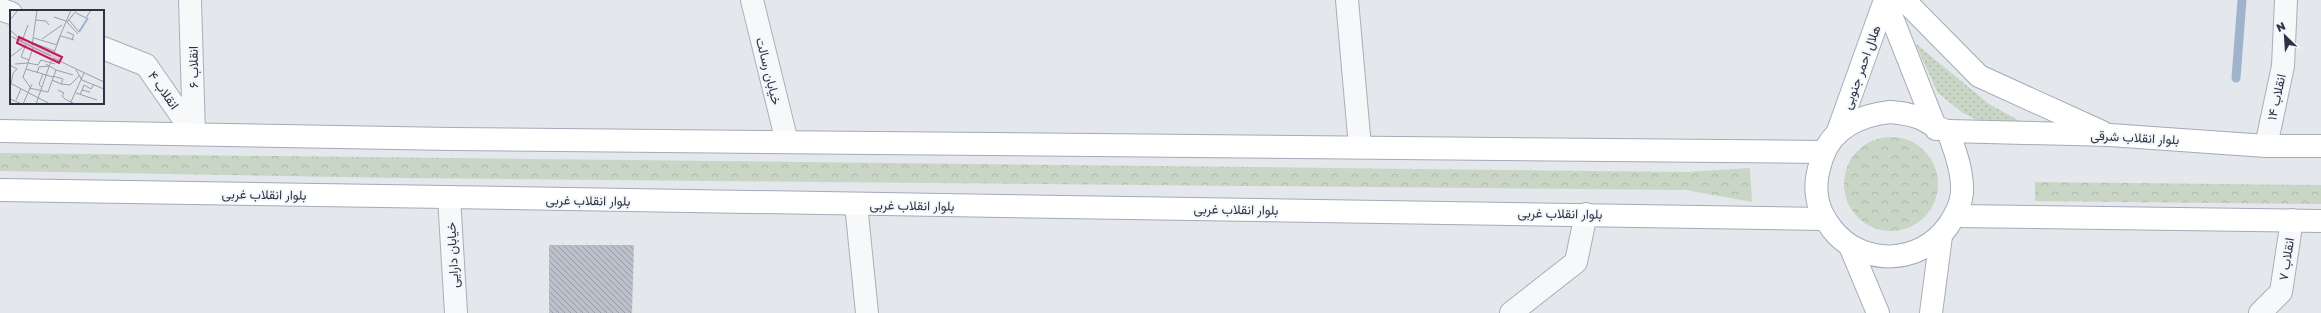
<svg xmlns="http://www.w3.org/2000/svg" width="2321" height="313" font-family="'Golos Text',Vazirmatn,sans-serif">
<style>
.grass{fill:url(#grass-dots)}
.forest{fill:url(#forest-crowns)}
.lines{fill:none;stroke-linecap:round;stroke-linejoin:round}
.stream{stroke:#9fb4cc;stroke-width:9}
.building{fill:url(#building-back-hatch)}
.minor-casing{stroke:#a9aeb7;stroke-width:24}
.tertiary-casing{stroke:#a9aeb7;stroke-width:24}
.secondary-casing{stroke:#a9aeb7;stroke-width:24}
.primary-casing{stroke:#a3abb8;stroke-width:24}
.minor{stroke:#f7f8fa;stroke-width:22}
.tertiary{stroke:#f7f8fa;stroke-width:22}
.secondary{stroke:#fff;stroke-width:22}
.primary{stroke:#fff;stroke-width:22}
.labels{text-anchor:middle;stroke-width:4;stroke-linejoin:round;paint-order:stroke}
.street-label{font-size:13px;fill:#2b3445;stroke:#f4f6f9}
.inset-river{fill:none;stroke:#9fb4cc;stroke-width:2}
.inset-road{fill:none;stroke:#9a9fa9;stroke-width:1}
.view{fill:#c2185b;fill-opacity:0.15;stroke:#c2185b;stroke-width:2}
.inset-edge{fill:none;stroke:#2b3445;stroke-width:2}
</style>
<defs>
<pattern id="grass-dots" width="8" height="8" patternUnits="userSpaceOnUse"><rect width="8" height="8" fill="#c9d6c5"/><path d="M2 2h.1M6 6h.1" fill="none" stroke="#adb8ab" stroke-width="1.8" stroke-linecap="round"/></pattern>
<pattern id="forest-crowns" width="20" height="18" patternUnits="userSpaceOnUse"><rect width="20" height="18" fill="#c9d6c5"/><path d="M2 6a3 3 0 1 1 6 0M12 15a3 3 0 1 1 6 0" fill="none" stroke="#adb8ab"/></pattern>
<pattern id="building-back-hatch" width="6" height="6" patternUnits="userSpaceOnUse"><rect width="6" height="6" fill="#bbc0ca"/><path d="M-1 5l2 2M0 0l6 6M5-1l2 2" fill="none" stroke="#989da6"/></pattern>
</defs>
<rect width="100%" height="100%" fill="#e4e7ec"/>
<path class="grass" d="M1915,43L1989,104L2041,133L1988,125L1963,113L1938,93Z"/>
<g class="forest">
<circle cx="1891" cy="184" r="47"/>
<path d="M0,153L1687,172L1750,168L1752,202L1686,190L400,178L0,171Z"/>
<path d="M2035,182L2321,185V204L2035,201Z"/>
</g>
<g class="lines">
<path class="stream" d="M2236,78L2242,0"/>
</g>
<path class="building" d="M549,245H634L632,313H549Z"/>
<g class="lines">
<g class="minor-casing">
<g id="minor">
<path d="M190,0L194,134"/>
<path d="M1347,0L1360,147"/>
<path d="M0,9L11,13"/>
<path d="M103,48L146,65L194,134"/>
<path d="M2266,146L2283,66L2286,0"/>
<path d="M856,204L867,313"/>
<path d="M1511,313L1576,262L1586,214"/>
<path d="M2260,313L2281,292L2292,220"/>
</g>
</g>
<g class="tertiary-casing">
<g id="tertiary">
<path d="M752,0L787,142"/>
<path d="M449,197L456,313"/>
</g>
</g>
<g class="secondary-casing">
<g id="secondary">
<path d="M1837,134L1885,0L1936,129"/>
<path d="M1850,246L1878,313"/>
<path d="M1931,313L1941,236"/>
</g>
</g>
<g class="primary-casing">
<g id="primary">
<path d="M1904,0L1979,76L2102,132"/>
<path d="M1890,112C1901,113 1912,114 1922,119C1932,124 1937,129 1948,131C1955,151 1963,171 1962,193C1961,204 1955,216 1948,226C1920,265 1862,267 1832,229C1825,220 1818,208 1817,196C1815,182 1818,171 1822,158C1832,127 1862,115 1890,112Z"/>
<path d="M0,131L451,139L1824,152"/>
<path d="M1948,131L2110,135L2266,146H2321"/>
<path d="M0,190L1824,219"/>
<path d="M1955,216L2321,221"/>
</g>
</g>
<use href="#minor" class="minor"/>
<use href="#tertiary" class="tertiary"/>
<use href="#secondary" class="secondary"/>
<use href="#primary" class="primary"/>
</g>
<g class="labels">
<g class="street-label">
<text transform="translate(193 67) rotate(-91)" y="5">انقلاب ۶</text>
<text transform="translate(1861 67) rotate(-70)" y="5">هلال احمر جنوبی</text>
<text transform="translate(769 71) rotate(76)" y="5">خیابان رسالت</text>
<text transform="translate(164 90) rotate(55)" y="5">انقلاب ۴</text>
<text transform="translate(2276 97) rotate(-78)" y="5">انقلاب ۱۴</text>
<text transform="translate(2135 137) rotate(3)" y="5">بلوار انقلاب شرقی</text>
<text transform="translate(264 194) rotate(1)" y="5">بلوار انقلاب غربی</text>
<text transform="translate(588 200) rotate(1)" y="5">بلوار انقلاب غربی</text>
<text transform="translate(912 205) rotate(1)" y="5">بلوار انقلاب غربی</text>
<text transform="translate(1236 209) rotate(1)" y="5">بلوار انقلاب غربی</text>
<text transform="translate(1560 213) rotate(1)" y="5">بلوار انقلاب غربی</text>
<text transform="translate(452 255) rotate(-93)" y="5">خیابان دارایی</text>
<text transform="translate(2286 259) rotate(-81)" y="5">انقلاب ۷</text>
</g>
</g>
<g transform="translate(10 10)">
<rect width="94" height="94" fill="#e4e7ec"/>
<path class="inset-river" d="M69,22L78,8"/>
<path class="inset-road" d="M66,3L76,8L81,0M44,7L56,11M0,10L8,0M26,10L36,11L39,15M59,10L69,22M57,12L68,24M57,12L67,0M0,20L12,31M57,22L64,25L62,29M0,26L41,46M50,26L61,0M51,26L64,30M24,28L47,35M32,29L52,15M12,31L18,15M23,33L45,41M22,36L27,0M15,37L11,47L19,50M44,43L50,26L47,34M0,47L16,35M43,48L94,72M18,53L28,55L31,50L45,54M5,54L18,53M0,55L7,59L3,63L1,74M16,59L23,38M46,60L63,65M66,60L72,70L94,79M27,63L29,57L39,56M42,70L51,74L53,69L43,66M0,73L40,94M51,74L60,75L70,65M20,77L13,67L16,59L43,67M31,77L29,74L33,64M19,78L38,82L46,60L36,54M48,80L54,83L52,86L55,89L65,94M72,80L74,75L81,79L84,74M66,83L87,90M70,85L72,80L80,82M0,89L12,94M6,90L11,79M13,94L22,74M26,94L41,51M60,94L74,63"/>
<path class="view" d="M9,27L52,47L49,53L7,33Z"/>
<rect width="94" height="94" class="inset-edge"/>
</g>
<g transform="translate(2285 36) rotate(335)" stroke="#f4f6f9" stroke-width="3" paint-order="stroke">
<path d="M0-3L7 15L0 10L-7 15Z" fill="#2b3445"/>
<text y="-6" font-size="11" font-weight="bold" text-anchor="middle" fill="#2b3445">N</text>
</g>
</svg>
